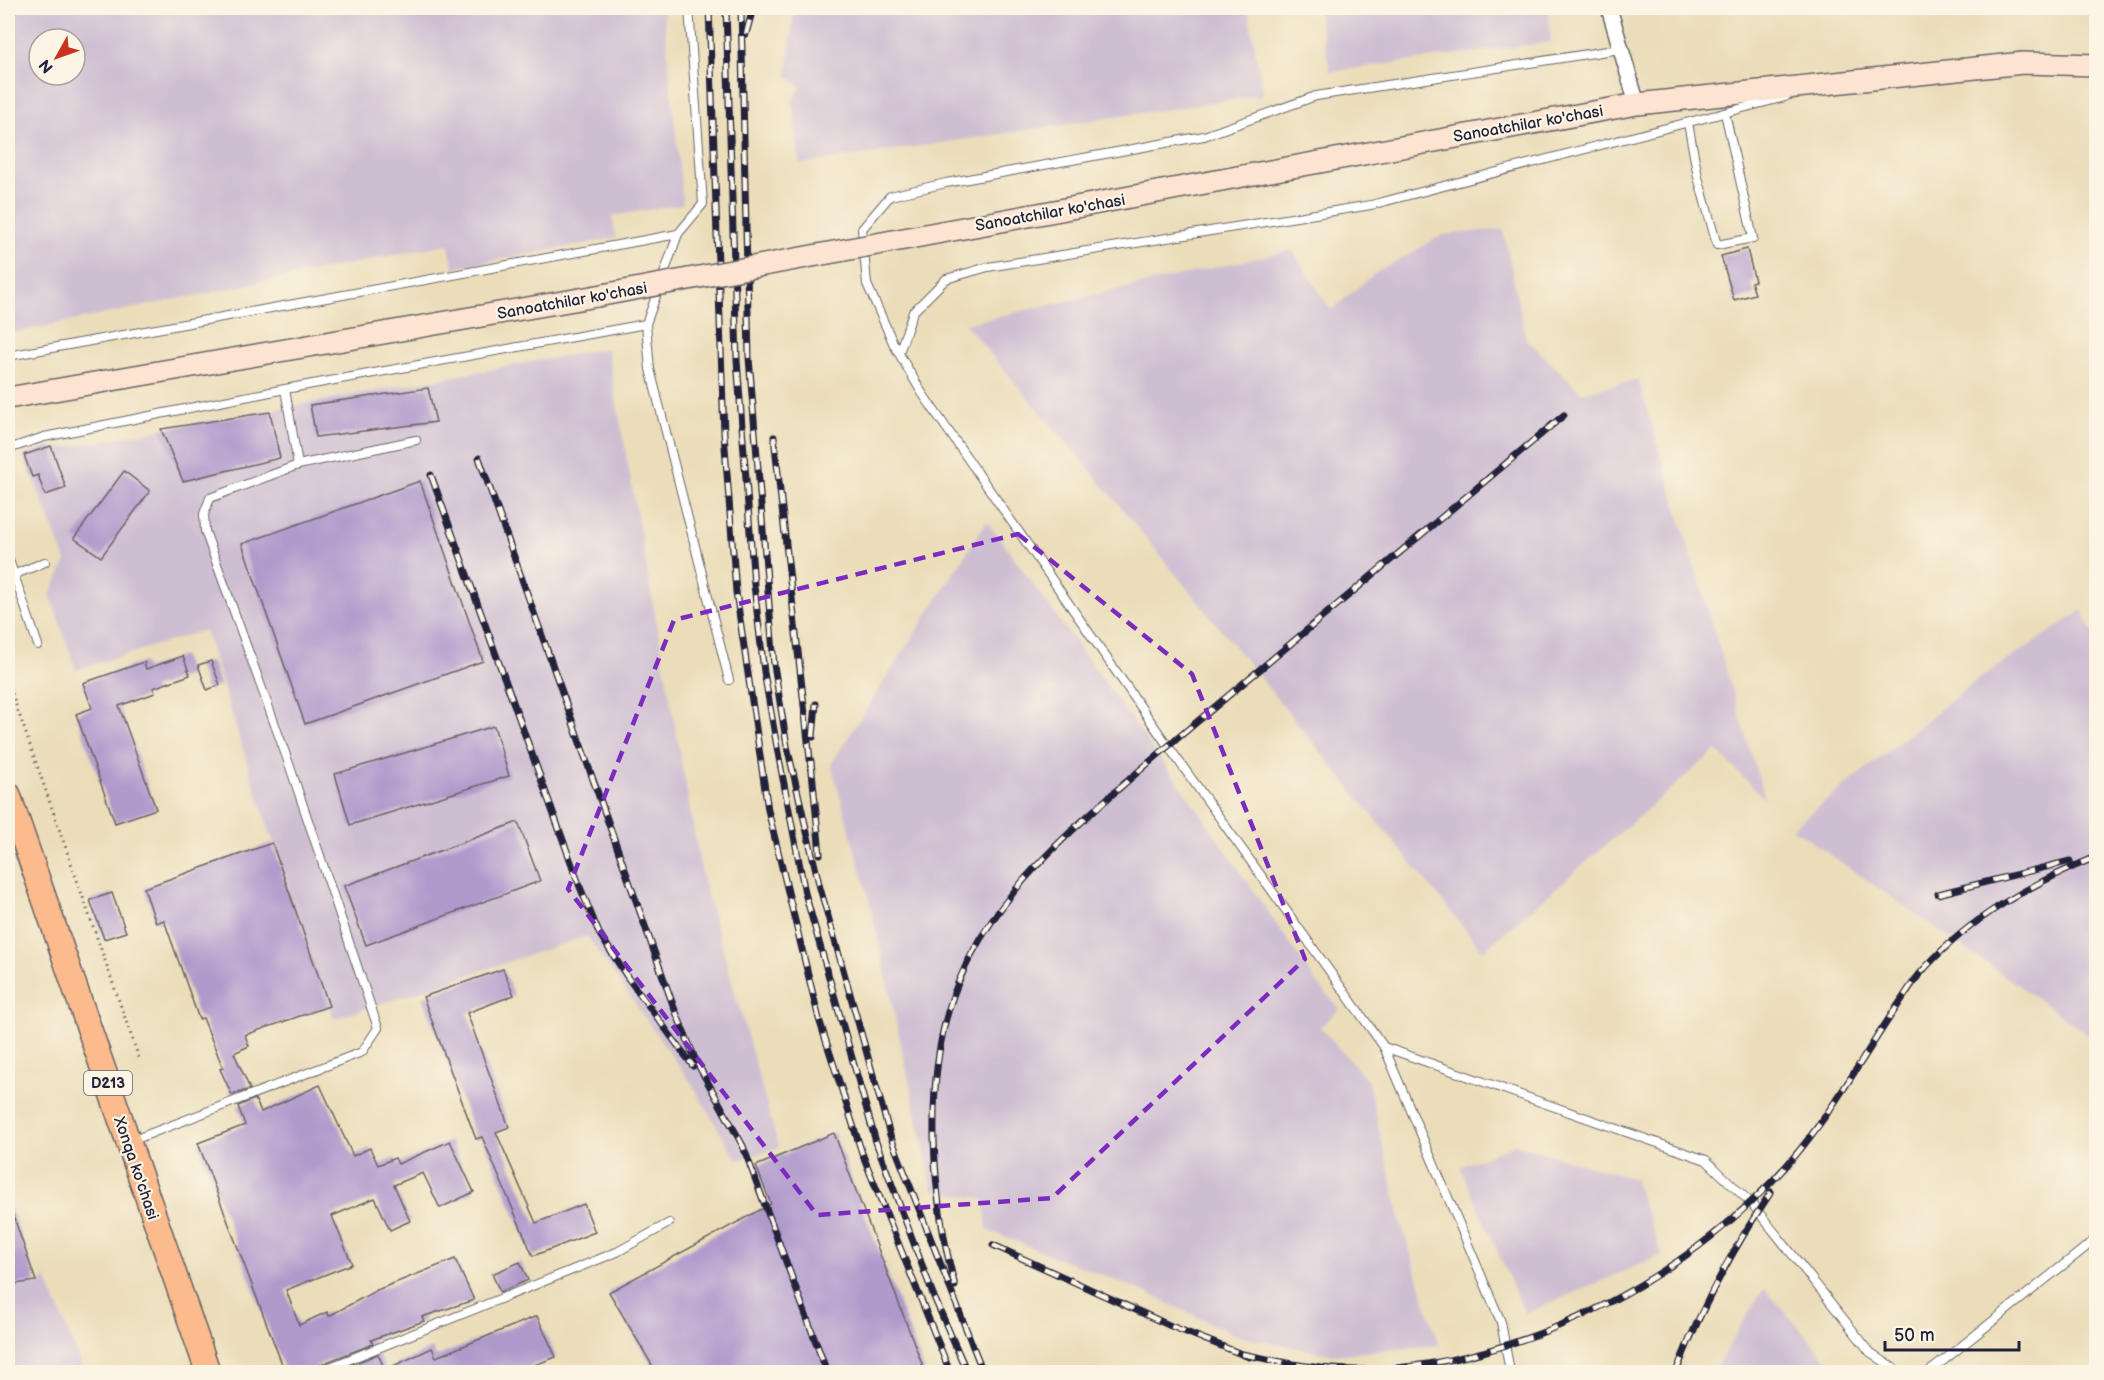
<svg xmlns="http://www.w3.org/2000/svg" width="2104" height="1380" font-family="'Balsamiq Sans',sans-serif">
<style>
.industrial{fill:#cebed2;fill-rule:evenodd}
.building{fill:#b09acc}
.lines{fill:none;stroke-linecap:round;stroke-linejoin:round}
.service-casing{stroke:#686367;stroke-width:10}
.minor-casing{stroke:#686367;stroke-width:18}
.secondary-casing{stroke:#686367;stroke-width:24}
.primary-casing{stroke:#686367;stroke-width:27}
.path{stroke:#686367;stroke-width:3;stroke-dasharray:1.5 4.5;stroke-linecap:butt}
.service{stroke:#fff;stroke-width:8}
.minor{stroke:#fff;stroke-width:15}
.secondary{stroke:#fde4d1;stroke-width:21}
.primary{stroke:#fbbb8d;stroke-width:24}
.rail-casing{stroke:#22223b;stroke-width:7}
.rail{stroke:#fcf5e5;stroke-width:4.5;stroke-dasharray:14;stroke-linecap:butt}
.secondary-bridge-casing{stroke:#686367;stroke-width:24;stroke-linecap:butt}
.secondary-bridge{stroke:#fde4d1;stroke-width:21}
.marked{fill:none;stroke:#7b2cbf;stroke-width:4.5;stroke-dasharray:12 8;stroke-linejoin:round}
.labels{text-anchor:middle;stroke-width:4.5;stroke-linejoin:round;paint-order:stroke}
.shield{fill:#fcf5e5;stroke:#63616e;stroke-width:1.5}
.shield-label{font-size:15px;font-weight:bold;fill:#22223b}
.street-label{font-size:16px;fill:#22223b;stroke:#fcf5e5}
</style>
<rect width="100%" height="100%" fill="#fcf5e5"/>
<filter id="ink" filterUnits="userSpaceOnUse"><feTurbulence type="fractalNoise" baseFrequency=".0167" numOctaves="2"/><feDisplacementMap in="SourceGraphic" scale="12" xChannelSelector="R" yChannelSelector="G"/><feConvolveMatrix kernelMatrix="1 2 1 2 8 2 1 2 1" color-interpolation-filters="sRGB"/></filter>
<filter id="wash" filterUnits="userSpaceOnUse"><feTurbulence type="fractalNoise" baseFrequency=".008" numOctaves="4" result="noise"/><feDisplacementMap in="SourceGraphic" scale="24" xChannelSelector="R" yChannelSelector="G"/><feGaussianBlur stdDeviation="1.35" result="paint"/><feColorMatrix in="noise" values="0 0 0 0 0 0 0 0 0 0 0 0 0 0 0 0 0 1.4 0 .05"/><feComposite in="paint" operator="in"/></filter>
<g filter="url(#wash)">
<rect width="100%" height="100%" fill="#ebddb9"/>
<g class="industrial">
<path d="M8,8H663L683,204L612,216L616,238L454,268L448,244L8,334ZM39,39H75V75H39Z"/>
<path d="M794,8H1248L1263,95L800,164L792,101L801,87L787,76Z"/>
<path d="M1317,8H1549L1551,42L1330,72Z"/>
<path d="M1503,229L1526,339L1582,393L1638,379L1765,799L1716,750L1483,951L1111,495L965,324L1292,250L1331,310L1374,274L1442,235Z"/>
<path d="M607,348L702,876L779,1148L737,1160L691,1083L587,936L334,1019L257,794L205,630L76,670L50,595L66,561L24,455Z"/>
<path d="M987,521L1203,817L1316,982L1340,1009L1320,1027L1368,1081L1400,1219L1439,1345L1334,1355L1237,1336L1145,1292L987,1230L984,1199L933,1190L870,903L831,764Z"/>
<path d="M2083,610L2090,630L2096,633V1040L1792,828L1977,680Z"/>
<path d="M1515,1144L1634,1179L1662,1255L1525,1314L1460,1167Z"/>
<path d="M8,1200L36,1287L46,1277L84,1372H8Z"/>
<path d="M1764,1288L1838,1372H1713Z"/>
</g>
<g id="blocks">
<g class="building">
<path d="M1747,249L1755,281L1751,282L1755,294L1734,300L1721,256Z"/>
<path d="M428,388L436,422L316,437L310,405Z"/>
<path d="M270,412L280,458L183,481L161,429Z"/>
<path d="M51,446L66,488L45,495L38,475L32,477L24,455Z"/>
<path d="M124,471L150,491L101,557L74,538Z"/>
<path d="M420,481L483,661L305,724L242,544Z"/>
<path d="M183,656L190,675L153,688L155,693L119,706L156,809L115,823L76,714L92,708L83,683L144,662L146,669Z"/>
<path d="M211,661L220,685L207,690L198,665Z"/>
<path d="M494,726L509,776L350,825L335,774Z"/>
<path d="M518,822L540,881L366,945L344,886Z"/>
<path d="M272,843L329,1006L245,1035L249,1046L234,1053L250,1089L232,1095L220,1069L223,1068L203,1018L199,1019L164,920L156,923L144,888Z"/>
<path d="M112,893L126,932L104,939L90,900Z"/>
<path d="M503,969L514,995L467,1013L509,1127L496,1132L536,1223L584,1204L595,1232L533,1256L482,1137L476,1139L423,997Z"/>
<path d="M320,1085L353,1156L370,1148L378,1165L395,1158L398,1164L450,1141L474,1192L440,1208L423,1173L394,1185L410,1221L390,1230L375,1198L332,1216L352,1264L286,1290L299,1325L327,1312L329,1316L377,1290L455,1259L474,1300L422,1317L424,1321L371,1340L373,1344L316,1366L312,1372H285L198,1143L245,1125L238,1106L255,1099L261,1112Z"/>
<path d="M834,1133L925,1372H656L609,1292L771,1204L756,1166Z"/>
<path d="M10,1206L36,1281L8,1285V1207Z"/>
<path d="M520,1262L528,1280L500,1292L492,1274Z"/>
<path d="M537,1316L556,1357L516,1372H333L378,1354L385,1370L432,1348L436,1357Z"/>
</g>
</g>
</g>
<g filter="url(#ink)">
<use href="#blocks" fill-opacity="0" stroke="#686367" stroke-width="1.5"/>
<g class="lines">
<g class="service-casing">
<g id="service">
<path d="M1688,123L1698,177L1717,245L1753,238L1725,113"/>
<path d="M646,324L678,234"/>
<path d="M899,353L913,312L946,279L988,267L1371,205L1785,97"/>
<path d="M8,356L678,234L703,204L689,8"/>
<path d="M285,389L298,465"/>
<path d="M8,449L44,437L285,389L646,324L650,369L729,680"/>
<path d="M8,557L38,645"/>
<path d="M8,577L45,562"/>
<path d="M1384,1047L1706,1160L1752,1204L1870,1352L1899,1372"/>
<path d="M131,1141L362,1052L378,1028L288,761L205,531L204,514L210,498L298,465L416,440"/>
<path d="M318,1372L617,1252L669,1223"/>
<path d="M1510,1372L1501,1322L1384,1047L1168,746L922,393L894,345L867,284L862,229L890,196L946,183L1204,136L1316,96L1620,49"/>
<path d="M1929,1372L2096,1239"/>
</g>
</g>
<g class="minor-casing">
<path id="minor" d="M1609,8L1637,104"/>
</g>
<g class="secondary-casing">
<g id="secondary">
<path d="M1243,176L1637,104L2023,63L2096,65"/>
<path d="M8,398L597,296"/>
</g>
</g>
<g class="primary-casing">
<path id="primary" d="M8,794L208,1372"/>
</g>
<path class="path" d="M8,682L140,1061"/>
<use href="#service" class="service"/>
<use href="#minor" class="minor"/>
<use href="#secondary" class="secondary"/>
<use href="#primary" class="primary"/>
<g class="rail-casing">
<g id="rail">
<path d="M709,8L724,434L736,592L768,810L819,1019L862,1153L950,1372"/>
<path d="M726,8L737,360L754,585L764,672L778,753L805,893L876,1142L934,1297L967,1372"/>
<path d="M741,8L749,358L774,665L787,746L820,888L890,1135L983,1372"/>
<path d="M746,34L753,8"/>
<path d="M774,437L811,768"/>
<path d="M479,458L673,1005L696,1061L743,1146L827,1372"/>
<path d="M431,475L580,887L599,933L628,978L693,1066"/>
<path d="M813,737L816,704"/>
<path d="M811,761L820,854"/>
<path d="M1938,894L2070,861"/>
<path d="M993,1245L1171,1326L1249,1357"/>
<path d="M955,1286C932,1200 923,1081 953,996C985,907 1054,845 1124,784C1170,744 1217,705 1264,666C1364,582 1464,499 1564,415"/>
<path d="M1242,1354C1282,1362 1321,1371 1362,1370C1524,1366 1697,1275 1799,1151C1834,1108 1863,1057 1894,1011C1904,997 1913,980 1925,968C1972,916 2033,883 2096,857"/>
<path d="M1676,1372C1702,1306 1731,1251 1771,1192"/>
</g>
</g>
<use href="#rail" class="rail"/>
<g class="secondary-bridge-casing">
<path id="secondary-bridge" d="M597,296L1243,176"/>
</g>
<use href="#secondary-bridge" class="secondary-bridge"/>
</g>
</g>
<path class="marked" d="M1018,534L1192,674L1305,959L1052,1198L817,1215L568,889L674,620Z"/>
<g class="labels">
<rect class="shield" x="84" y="1071" width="48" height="24" rx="4.5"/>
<g class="shield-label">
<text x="108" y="1088">D213</text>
</g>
<g class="street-label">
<text transform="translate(1528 123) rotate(-10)" y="6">Sanoatchilar ko'chasi</text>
<text transform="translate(1050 212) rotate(-10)" y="6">Sanoatchilar ko'chasi</text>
<text transform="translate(572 300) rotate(-10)" y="6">Sanoatchilar ko'chasi</text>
<text transform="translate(137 1168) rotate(71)" y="6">Xonqa ko'chasi</text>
</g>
</g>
<rect width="2104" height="1380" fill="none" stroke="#fcf5e5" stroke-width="30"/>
<g transform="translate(57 57) rotate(230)"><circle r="28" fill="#fcf5e5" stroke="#a5a1a1" stroke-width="1.5"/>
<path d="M0-4.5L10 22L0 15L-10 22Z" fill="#c8321e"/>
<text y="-9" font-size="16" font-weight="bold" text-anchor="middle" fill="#22223b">N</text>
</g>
<path d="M1885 1341v9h134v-9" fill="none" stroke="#22223b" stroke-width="3"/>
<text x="1894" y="1341" font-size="18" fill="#22223b" stroke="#fcf5e5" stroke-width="4.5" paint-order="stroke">50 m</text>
</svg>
